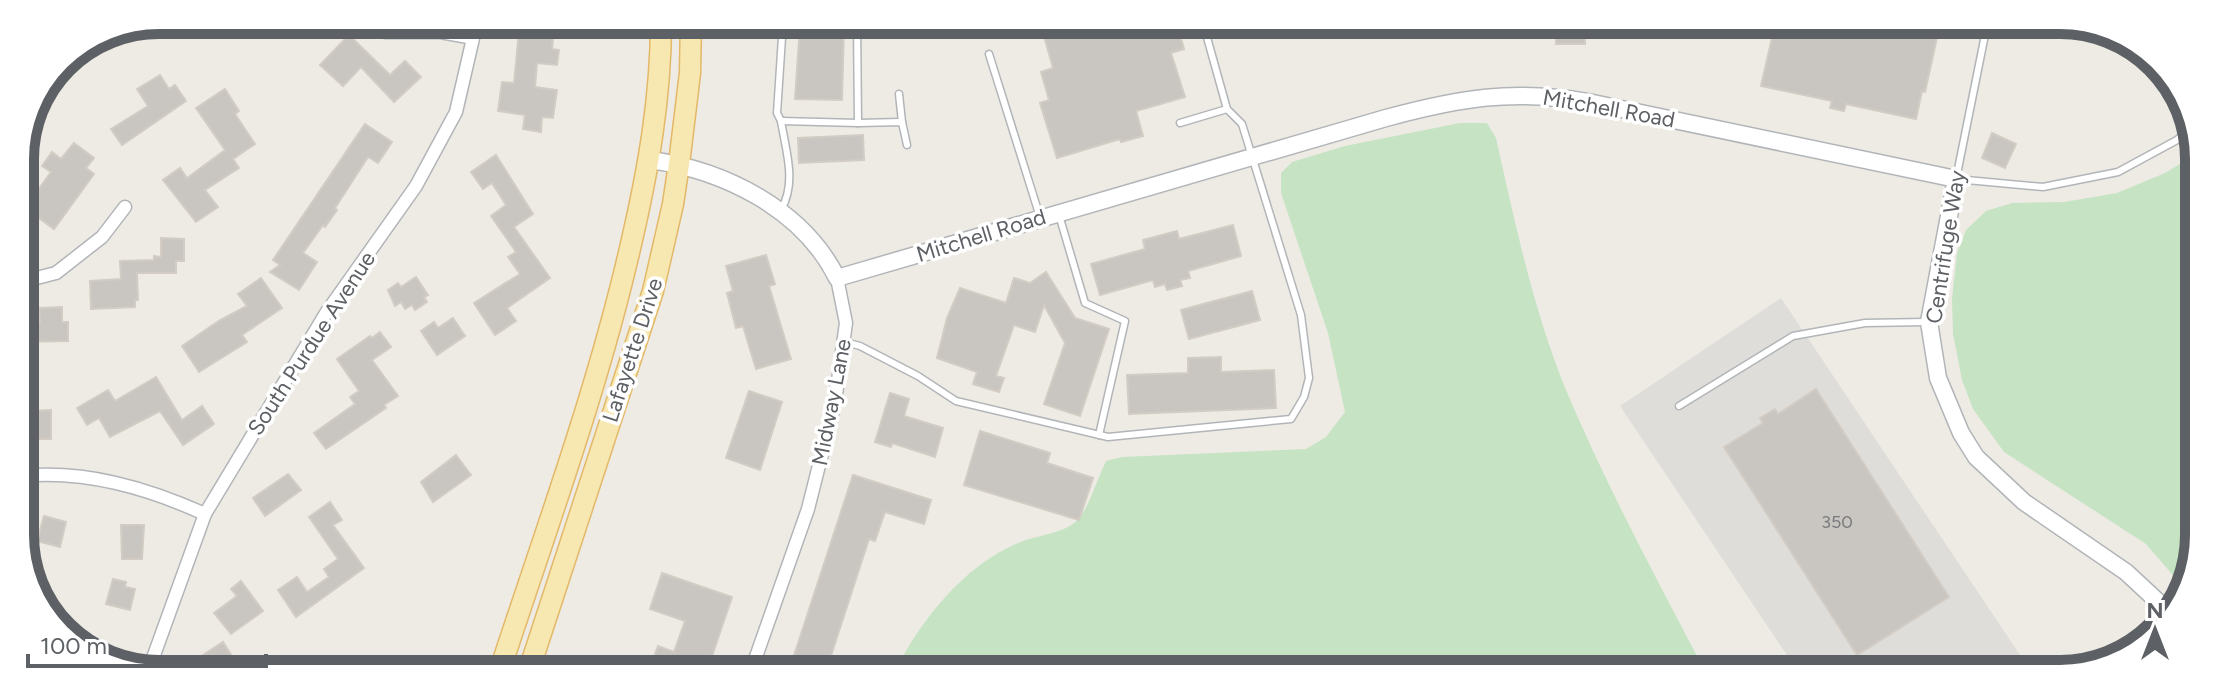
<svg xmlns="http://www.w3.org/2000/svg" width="2219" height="694" font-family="Figtree,sans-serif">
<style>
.industrial{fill:#dfddd9}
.green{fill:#c6e3c4}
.building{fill:#c9c6c2;stroke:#d2ccc4;stroke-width:2}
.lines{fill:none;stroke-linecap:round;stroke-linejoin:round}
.service-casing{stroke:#b2b5b8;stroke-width:9}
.minor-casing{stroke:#b2b5b8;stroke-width:15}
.tertiary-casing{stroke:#b2b5b8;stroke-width:19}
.primary-casing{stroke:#e3b868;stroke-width:23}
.service{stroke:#fff;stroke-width:6}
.minor{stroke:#fff;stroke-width:12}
.tertiary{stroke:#fff;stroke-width:16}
.primary{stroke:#f7e7b1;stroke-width:20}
.labels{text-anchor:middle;stroke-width:7;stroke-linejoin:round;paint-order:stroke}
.number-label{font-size:18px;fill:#787a7c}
.street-label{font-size:22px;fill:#5d6064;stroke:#fff}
.rim{fill:none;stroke:#5d6064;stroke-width:10}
</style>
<rect width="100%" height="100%" fill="#eeebe5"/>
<path class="industrial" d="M1781,298L2020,655L1993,674L1799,673L1620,406Z"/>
<g class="green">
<path d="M1460,123H1487L1496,138C1515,223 1533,309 1566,390C1607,487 1657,580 1706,673L895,671C922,618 966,563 1023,541C1042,534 1066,534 1080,517C1090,504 1098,477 1106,461L1122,457L1306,449L1326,437L1345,412L1328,333L1281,193V173L1292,162L1345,146Z"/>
<path d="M2196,154L2194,571L2183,587L2146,544L2004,452L1973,409L1962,380L1953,334L1952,299L1957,253L1966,230L1986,211L2012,203L2064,202L2117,193L2165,173Z"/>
</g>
<g class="building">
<path d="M520,21H555L552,49L559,50L557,65L537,63L535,87L557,90L553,118L542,117L541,132L523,129L525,115L498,111L502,82L514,83Z"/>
<path d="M1040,22L1163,23L1167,35L1179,32L1184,49L1171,53L1185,97L1136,111L1143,136L1121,142L1120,139L1057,158L1040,103L1049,100L1041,72L1053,68Z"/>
<rect x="1556" y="24" width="29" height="20"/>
<path d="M1805,24H1940L1925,92L1922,91L1916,119L1846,104L1844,111L1830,108L1832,101L1761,86L1774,29L1803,35Z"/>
<path d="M800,26L844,28L842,100L795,99Z"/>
<path d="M349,35L390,75L405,61L421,77L394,102L361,67L343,86L320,65Z"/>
<path d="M160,75L169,89L175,85L186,101L122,145L111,129L148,106L137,89Z"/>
<path d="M225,89L239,111L235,114L255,144L233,159L239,168L205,190L218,207L196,222L163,180L180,168L187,178L225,150L196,108Z"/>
<path d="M365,124L392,142L378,163L368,157L335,208L337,210L325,227L323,225L303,253L317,262L299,290L270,272L280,265L273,260Z"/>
<path d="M1992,133L2016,144L2005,168L1982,158Z"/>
<path d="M863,135L864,160L799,163L798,138Z"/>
<path d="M74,143L94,158L86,168L94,174L54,229L25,208L51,172L42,166L52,152L61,159Z"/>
<path d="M496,155L533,214L514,227L550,278L507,308L516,321L495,335L474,303L520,274L508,257L516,252L491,216L506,205L492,183L483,189L471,172Z"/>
<path d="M1233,225L1241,256L1188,271L1190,278L1180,280L1182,286L1167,290L1165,284L1155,287L1153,280L1100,295L1091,264L1145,249L1143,240L1177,231L1179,239Z"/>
<path d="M161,238L184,239V261H176V273H137L138,300H135V307L91,309L90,281L121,279L120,261L154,260V256L161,257Z"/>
<path d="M766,255L775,284L769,286L791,359L756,369L743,326L736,328L727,293L733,291L726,266Z"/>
<path d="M1046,272L1075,318L1109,329L1080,416L1044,404L1065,343L1044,305L1035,332L1014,325L996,376L1004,378L999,392L973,384L977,372L937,358L947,318L960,288L1006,303L1014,278L1030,283Z"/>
<path d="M416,277L428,295L424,297L427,302L415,310L412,305L405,309L401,302L395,306L388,290L398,283L401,287Z"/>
<path d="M261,278L282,308L242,335L247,342L199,372L182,346L220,320L247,306L238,294Z"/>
<path d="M1252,291L1260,320L1189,339L1181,310Z"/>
<path d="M62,307V322H68V341L21,342V324L40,323L39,308Z"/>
<path d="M453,318L465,336L437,355L421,331L434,322L438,328Z"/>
<path d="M380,332L391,347L372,360L398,396L384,405L386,408L326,449L314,433L355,404L350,397L359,391L337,359L370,336L372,338Z"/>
<path d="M1221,357V372L1274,370L1276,408L1129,414L1127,375L1188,373V358Z"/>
<path d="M156,377L182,420L202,406L214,424L183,445L160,411L110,437L99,418L87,425L77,408L108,390L115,401Z"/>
<path d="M1816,389L1949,597L1857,655L1724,447L1763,423L1760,418L1775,409L1778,414Z"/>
<path d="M749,391L782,402L760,470L726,458Z"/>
<path d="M890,393L909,399L904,416L943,428L935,457L892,443L891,447L875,442Z"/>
<path d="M51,410V439H30L29,411Z"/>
<path d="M980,431L1050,453L1047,463L1093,478L1079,520L964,485Z"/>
<path d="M456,455L471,475L433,502L421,482Z"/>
<path d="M288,474L301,490L265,516L253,498Z"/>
<path d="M853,475L931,500L924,524L885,512L875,541L869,539L826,671H789Z"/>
<path d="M330,502L342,520L333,525L364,568L296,617L278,590L297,577L307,592L329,577L324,569L338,559L309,517Z"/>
<path d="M44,516L66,522L60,547L37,541Z"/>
<path d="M121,525H144L142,559H122Z"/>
<path d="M662,573L732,597L707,671L649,670L658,646L674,652L685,621L650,609Z"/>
<path d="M113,579L126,582L125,587L135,589L130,610L106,604Z"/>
<path d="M241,581L263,611L231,634L214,613L237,596L231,589Z"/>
<path d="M223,642L240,669H199L194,661Z"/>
</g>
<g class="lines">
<g class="service-casing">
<g id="service">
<path d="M1987,25L1956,179L2043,187L2118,172L2177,140L2193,125"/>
<path d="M385,35H440L473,41"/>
<path d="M989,54L1040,217"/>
<path d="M899,94L902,122"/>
<path d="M781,121L858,123L857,22"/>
<path d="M858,123L902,122L907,145"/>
<path d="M1180,123L1227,109"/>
<path d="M781,210C797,182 786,152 781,121L777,113L783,22"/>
<path d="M1059,215L1085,303L1125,321L1099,435"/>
<path d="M845,342L860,346L918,376L956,401L1108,437L1291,419L1304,397L1309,378L1301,315L1242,124L1227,109L1203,23"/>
<path d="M1679,406L1793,336L1865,323L1926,322"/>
</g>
</g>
<g class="minor-casing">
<g id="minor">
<path d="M21,282L56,273L102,237L125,207"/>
<path d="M22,476C86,470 147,488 205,514"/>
<path d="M149,669L205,514L326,313L416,186L456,112L477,21"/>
<path d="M751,671L808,509L835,402L846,323L837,278"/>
</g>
</g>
<g class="tertiary-casing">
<path id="tertiary" d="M650,160C724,170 803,209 837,278L1386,118C1460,98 1512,89 1588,102L1956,179L1929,322L1938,378L1961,433L1976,457L2024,502L2126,572L2168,611"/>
</g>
<g class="primary-casing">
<g id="primary">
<path d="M500,670C546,529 598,389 631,244C648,171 661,98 661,21"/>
<path d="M529,670L653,291L673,204L679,164L690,73L691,21"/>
</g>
</g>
<use href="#service" class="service"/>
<use href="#minor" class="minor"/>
<use href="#tertiary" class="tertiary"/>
<use href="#primary" class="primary"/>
</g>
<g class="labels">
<g class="number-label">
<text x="1837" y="528">350</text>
</g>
<g class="street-label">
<text transform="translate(1609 108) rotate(10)" y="8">Mitchell Road</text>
<text transform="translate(981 235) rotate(-17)" y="8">Mitchell Road</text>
<text transform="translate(1945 247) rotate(-81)" y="8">Centrifuge Way</text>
<text transform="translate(311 343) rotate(-57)" y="8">South Purdue Avenue</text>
<text transform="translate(632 350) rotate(-72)" y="8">Lafayette Drive</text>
<text transform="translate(831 402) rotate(-79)" y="8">Midway Lane</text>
</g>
</g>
<path d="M0 0H2219V694H0ZM159 34H2060A125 125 0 0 1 2185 159V535A125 125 0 0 1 2060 660H159A125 125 0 0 1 34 535V159A125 125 0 0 1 159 34Z" fill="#fff" fill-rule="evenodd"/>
<path class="rim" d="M159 34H2060A125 125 0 0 1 2185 159V535A125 125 0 0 1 2060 660H159A125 125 0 0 1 34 535V159A125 125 0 0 1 159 34Z"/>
<g transform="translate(2155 630)" stroke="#ffffff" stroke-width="6" paint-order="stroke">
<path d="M0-6L14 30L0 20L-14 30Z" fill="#5d6064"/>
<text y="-12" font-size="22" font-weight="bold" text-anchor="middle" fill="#5d6064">N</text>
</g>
<path d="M28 654v12h238v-12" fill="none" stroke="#5d6064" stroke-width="4"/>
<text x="40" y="654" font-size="24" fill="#5d6064" stroke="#ffffff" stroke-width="6" paint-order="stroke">100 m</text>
</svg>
